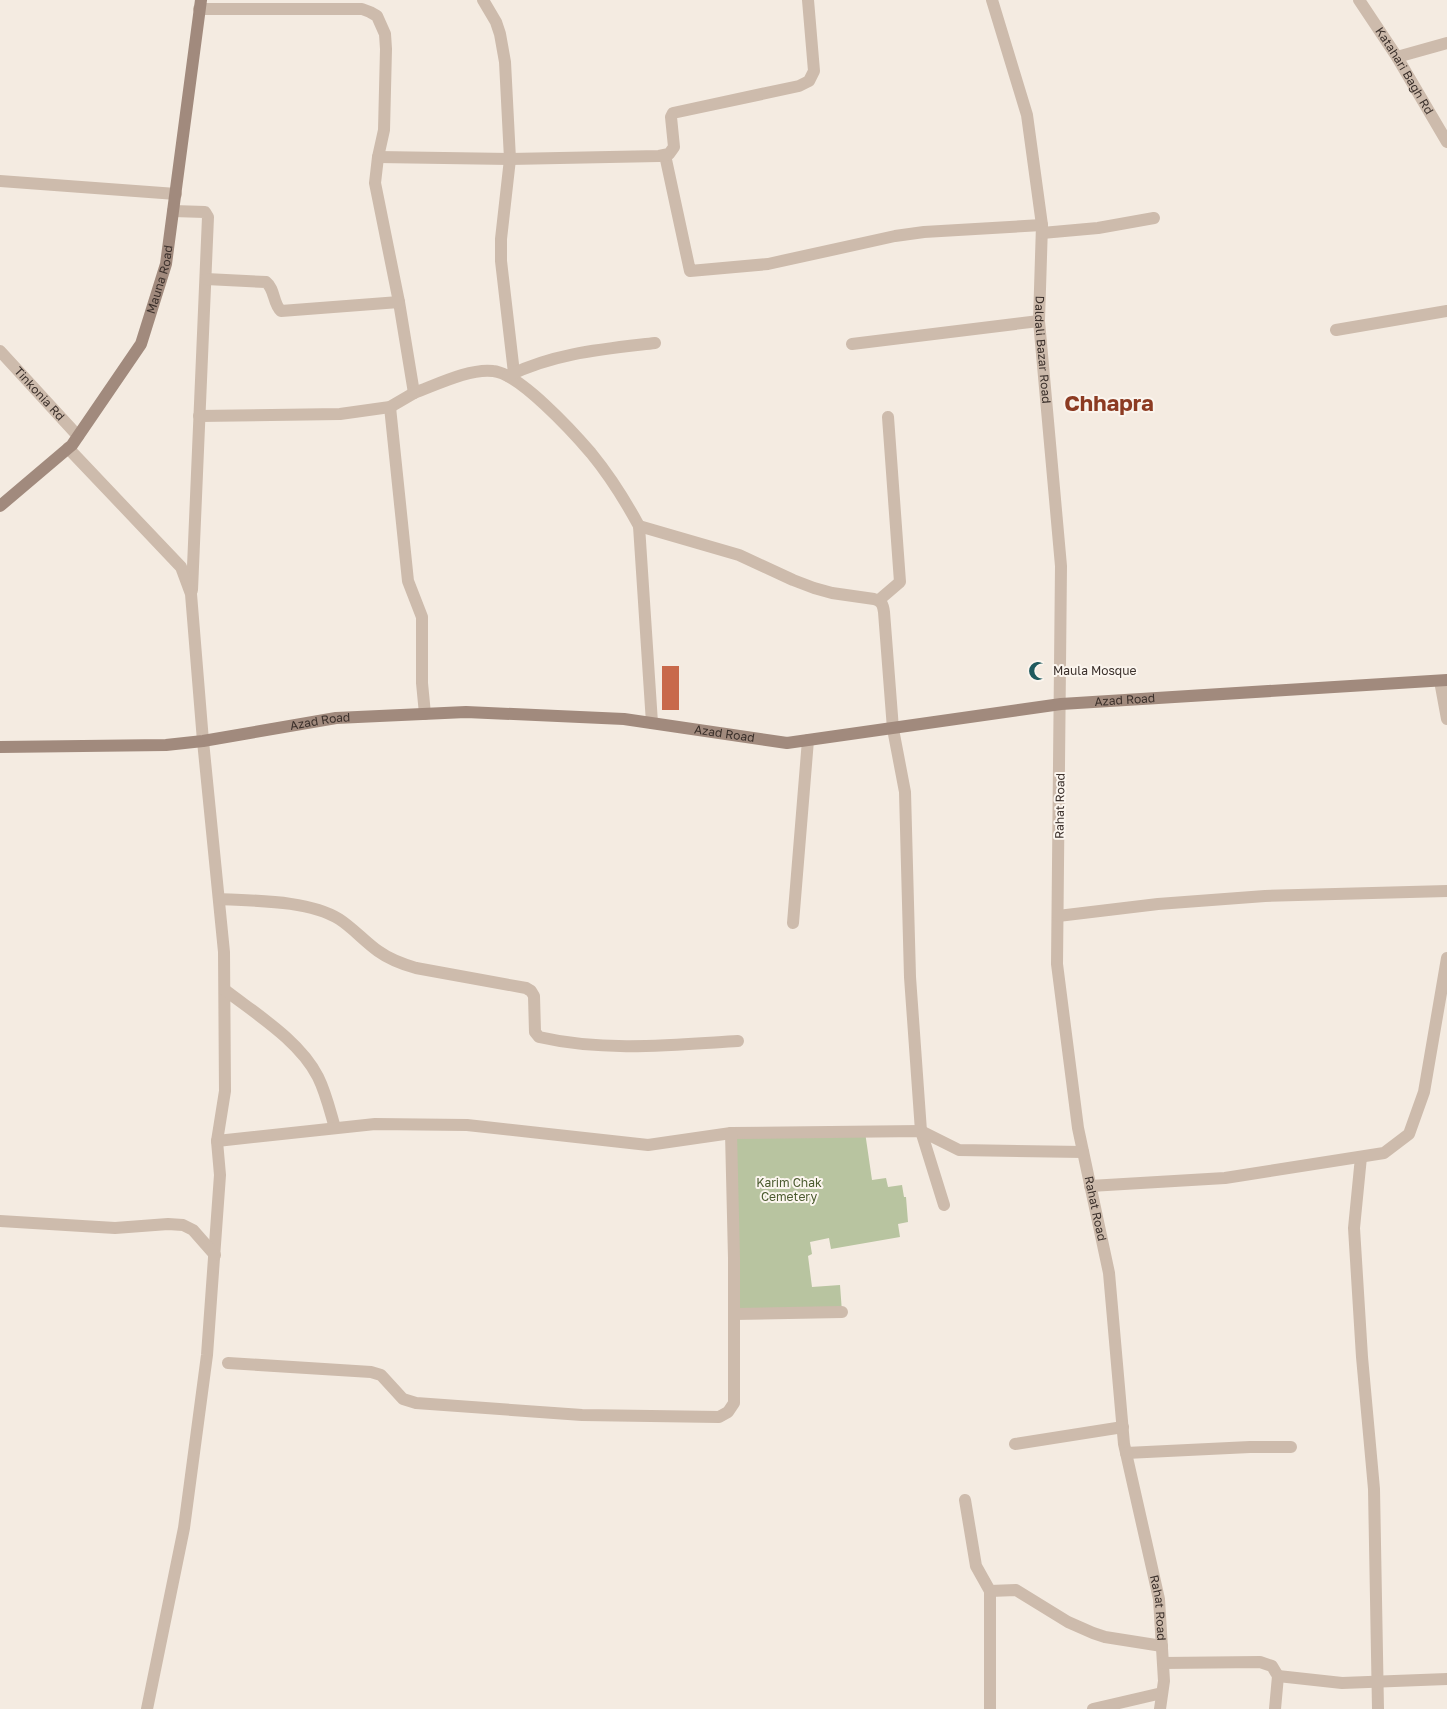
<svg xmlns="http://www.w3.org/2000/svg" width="1447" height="1709" font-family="'Golos Text',sans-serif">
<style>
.green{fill:#b8c4a0}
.building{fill:#c8694b}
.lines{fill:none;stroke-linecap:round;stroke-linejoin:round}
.street{stroke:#cdbbac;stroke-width:12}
.secondary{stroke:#a18a7d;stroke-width:12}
.labels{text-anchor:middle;stroke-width:4;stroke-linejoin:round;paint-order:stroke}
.street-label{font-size:12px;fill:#3b302b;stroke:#fbf5ee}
.poi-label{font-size:12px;fill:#3b302b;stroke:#fbf5ee;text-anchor:start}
.park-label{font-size:12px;fill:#4a5a2e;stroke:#fbf5ee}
.town-label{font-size:22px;font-weight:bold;fill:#8c3b22;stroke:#fbf5ee}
</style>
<rect width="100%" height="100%" fill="#f4ebe1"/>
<path class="green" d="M865,1132L872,1180L886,1178L888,1187L902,1185L904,1197H906L908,1222L898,1224L900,1237L831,1249L829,1238L810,1242L812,1254L808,1256L812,1287L840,1285L842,1312L734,1314L731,1133Z"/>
<rect class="building" x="662" y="666" width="17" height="44"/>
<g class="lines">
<g class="street">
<path d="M483,0L496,22L500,34L505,62L510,159L501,239V261L514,373"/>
<path id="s1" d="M992,0L1027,115L1042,225L1039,321L1061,566L1057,964L1078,1128L1109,1273L1124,1444L1159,1599L1164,1681L1160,1709"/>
<path id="s2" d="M1359,0L1397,57L1447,142"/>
<path d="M199,9H362L370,12L377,16L385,34L386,49L384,130L378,157L375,183L399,302L414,393C436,385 470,368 493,371C519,373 573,432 591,453C609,475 625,500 639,526L652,723"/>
<path d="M1397,57L1447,43"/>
<path d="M665,155L690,271L768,264L895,236L924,232L1042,225"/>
<path d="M378,157L510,159L659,156L669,154L674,147L671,117L673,113L799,86L809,81L814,71L808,0"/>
<path d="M0,181L176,194"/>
<path d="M173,211L205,212L208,217L192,590"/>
<path d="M1042,233L1098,228L1154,218"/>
<path d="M206,279L266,282C275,289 273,304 281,311L399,302"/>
<path d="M1336,330L1447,311"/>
<path d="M852,344L1039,321"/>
<path id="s3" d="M0,351L78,436"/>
<path d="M508,376C554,353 604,349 655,343"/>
<path d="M390,407L408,581L422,617V683L425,714"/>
<path d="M199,416L340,414L390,407L414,393"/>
<path d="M68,448L181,567L191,594L203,741L224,952L225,1091L217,1141L220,1175L207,1355L184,1528L147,1709"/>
<path d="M639,526L739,555L793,580L814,588L832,593L874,599C882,601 883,605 884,612L893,729L905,792L910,977L921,1131L944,1205"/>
<path d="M879,600L900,582L888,417"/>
<path d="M1440,681L1447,719"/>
<path d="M219,899C255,901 308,900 339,919C353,928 364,941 378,951C389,959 402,964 416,968L526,988L531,991L534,996L535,1032L539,1037C604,1052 672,1045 738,1041"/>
<path d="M1058,916L1158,904L1265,896L1447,891"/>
<path d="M793,923L808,740"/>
<path d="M225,990C256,1014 300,1041 318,1077C326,1093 330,1111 335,1128"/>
<path d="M217,1141L375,1124L467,1125L648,1145L731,1133L921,1131L959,1150L1083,1152"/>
<path d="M1361,1157L1354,1228L1362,1357L1374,1489L1378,1709"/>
<path d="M1090,1186L1225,1178L1384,1153L1409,1134L1424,1092L1447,958"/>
<path d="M0,1221L115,1228L168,1224L183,1225L193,1230L215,1255"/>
<path d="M734,1314L842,1312"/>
<path d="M228,1363L371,1372L381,1375L403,1399L416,1403L582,1415L719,1417L728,1412L734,1403V1258L731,1133"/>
<path d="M1015,1444L1123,1427"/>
<path d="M1126,1453L1250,1447H1291"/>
<path d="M965,1500L976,1566L990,1591V1709"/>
<path d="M990,1591L1016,1590L1068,1622L1093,1633L1105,1637L1162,1646"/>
<path d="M1163,1663L1260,1662L1272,1666L1278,1676L1275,1709"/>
<path d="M1278,1676L1342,1683L1447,1679"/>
<path d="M1093,1709L1162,1693"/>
</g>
<g class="secondary">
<path id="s4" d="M0,506L72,445L141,344L166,264L201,0"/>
<path id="s5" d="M0,747L166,745L203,741L336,718L466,712L624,719L787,743L1061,704L1447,680"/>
</g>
</g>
<defs>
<g id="mosque-bare" transform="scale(1.5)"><path d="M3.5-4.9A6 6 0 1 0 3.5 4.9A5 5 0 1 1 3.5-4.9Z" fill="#1f5a5e" stroke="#fbf5ee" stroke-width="2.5" paint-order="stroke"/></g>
</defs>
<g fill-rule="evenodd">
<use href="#mosque-bare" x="1038" y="671"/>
</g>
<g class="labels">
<g class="street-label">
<text dy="4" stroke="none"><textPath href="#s2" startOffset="84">Katahari Bagh Rd</textPath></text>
<text dy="4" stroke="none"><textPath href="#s4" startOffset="284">Mauna Road</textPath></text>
<text dy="4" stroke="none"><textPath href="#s1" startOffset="356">Daldali Bazar Road</textPath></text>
<text dy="4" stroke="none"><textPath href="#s3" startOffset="58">Tinkonia Rd</textPath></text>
<text dy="4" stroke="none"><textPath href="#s5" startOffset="1132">Azad Road</textPath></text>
<text dy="4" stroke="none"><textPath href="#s5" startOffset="322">Azad Road</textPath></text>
<text dy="4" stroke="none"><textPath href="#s5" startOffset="728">Azad Road</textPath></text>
<text transform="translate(1060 806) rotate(-89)" y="4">Rahat Road</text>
<text dy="4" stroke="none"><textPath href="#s1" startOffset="1219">Rahat Road</textPath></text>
<text dy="4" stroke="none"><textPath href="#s1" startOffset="1624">Rahat Road</textPath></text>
</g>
<g class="poi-label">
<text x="1053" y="675">Maula Mosque</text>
</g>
<g class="park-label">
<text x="789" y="1187">Karim Chak<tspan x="789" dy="14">Cemetery</tspan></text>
</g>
<g class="town-label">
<text x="1109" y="411">Chhapra</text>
</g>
</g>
</svg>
